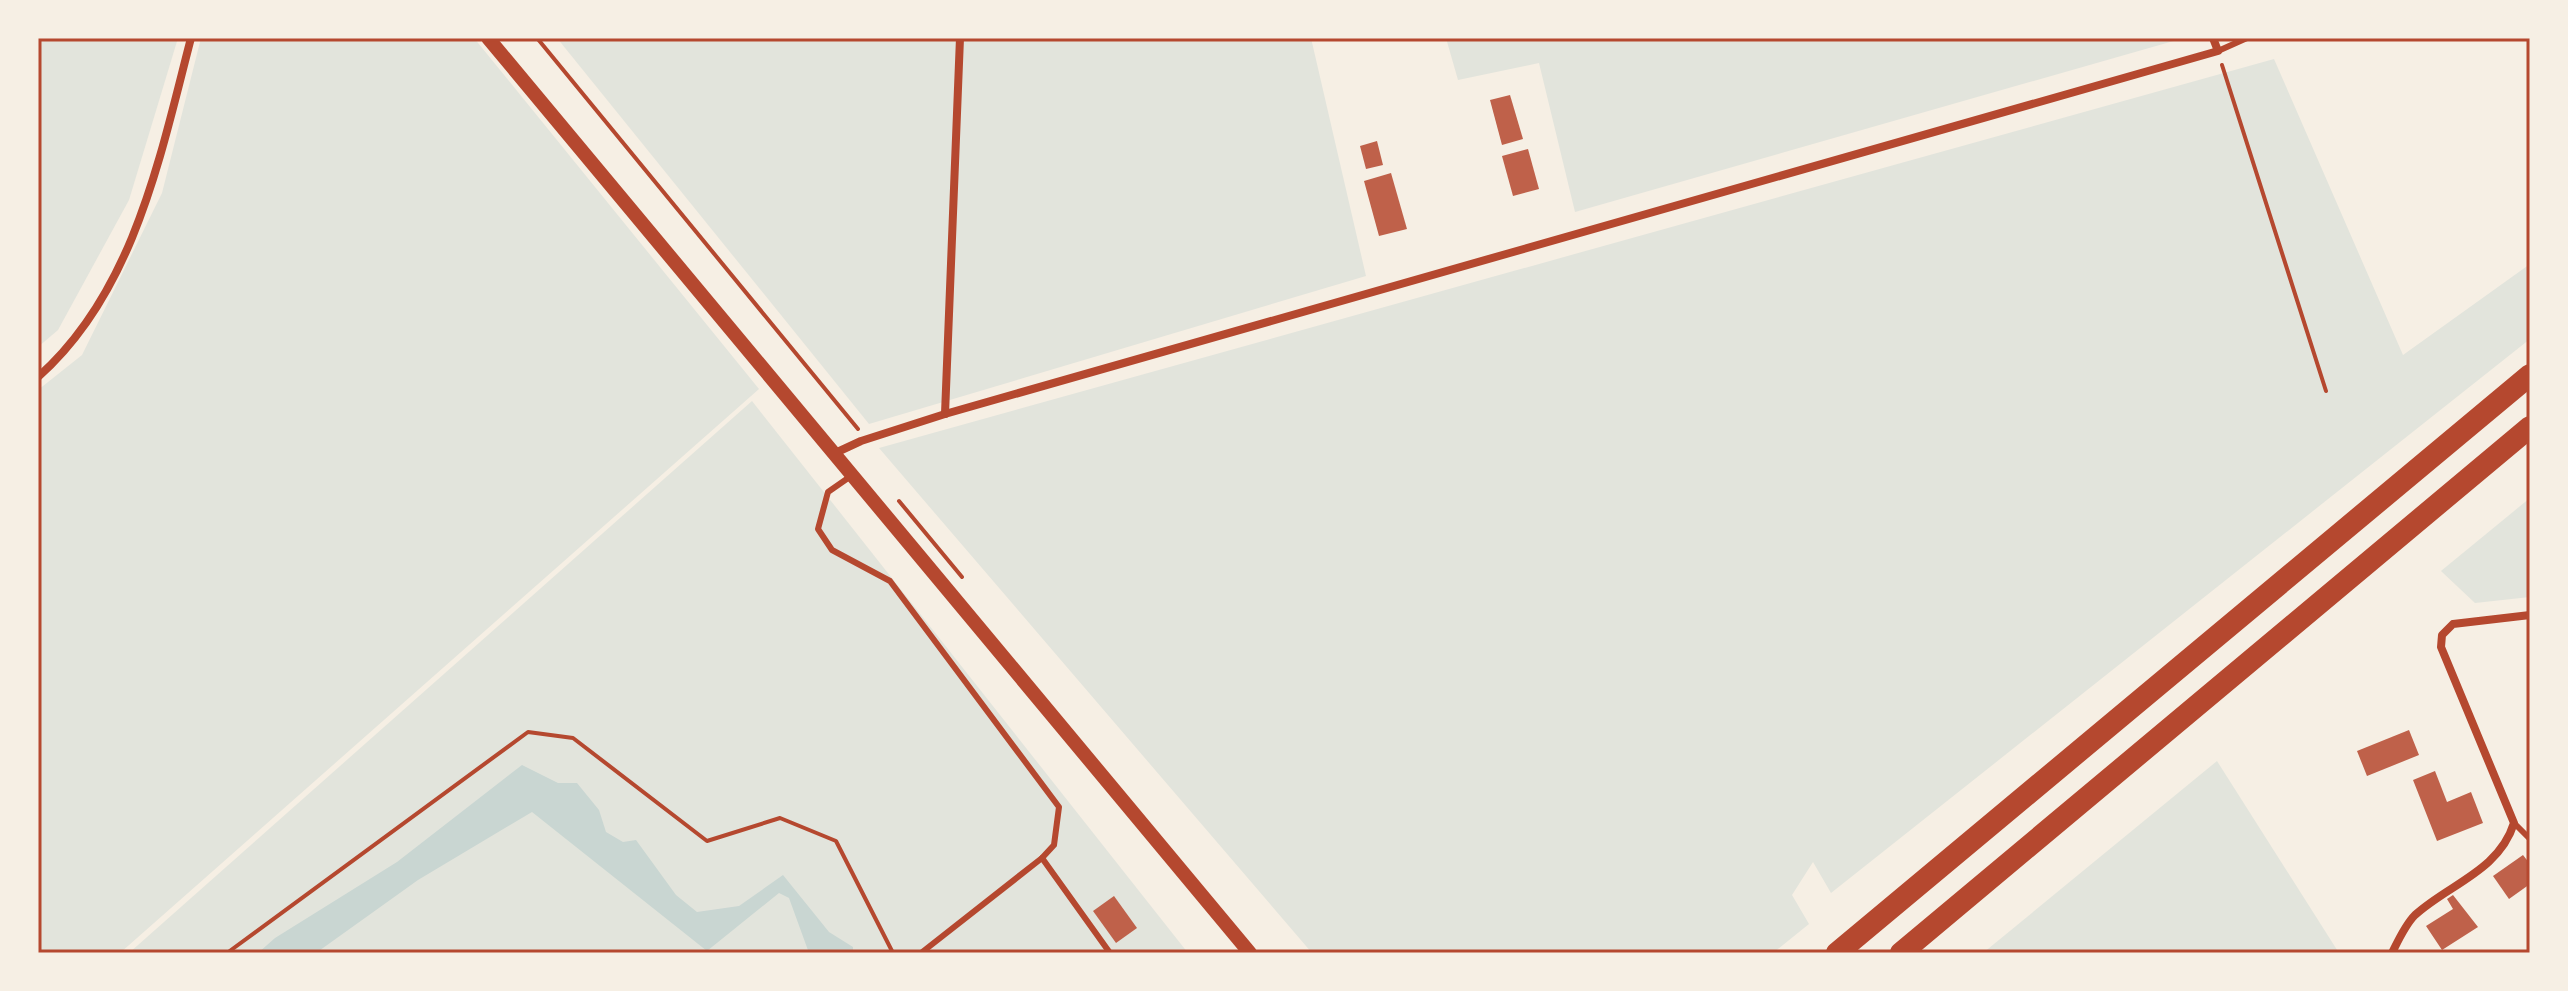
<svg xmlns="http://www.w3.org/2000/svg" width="2568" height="991" font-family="'Fira Sans',sans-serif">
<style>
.green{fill:#e2e4dc}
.water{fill:#c9d6d2}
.building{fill:#bf614a}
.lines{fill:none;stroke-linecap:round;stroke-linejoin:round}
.path{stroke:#b5482f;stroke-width:4}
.service{stroke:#b5482f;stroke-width:6}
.minor{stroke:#b5482f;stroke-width:8}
.tertiary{stroke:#b5482f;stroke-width:14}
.motorway{stroke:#b5482f;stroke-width:22}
.neatline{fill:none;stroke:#b5482f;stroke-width:3}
</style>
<rect width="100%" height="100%" fill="#f6efe4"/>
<g class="green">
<path d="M38,38H178L129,200L58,330L38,347Z"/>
<path d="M201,38H474L759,389L120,953H38V390L82,355L162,193Z"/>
<path d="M557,38H1311L1366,276L869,424Z"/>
<path d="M1446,38H2184L1575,212L1539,63L1458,80Z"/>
<path d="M2274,59L2403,355L2530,264V339L1831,893L1813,862L1792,895L1809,924L1773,953H1312L879,448Z"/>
<path d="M752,401L1188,953H129Z"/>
<path d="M2530,498V597L2475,603L2441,571Z"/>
<path d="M2217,761L2339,953H1983Z"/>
</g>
<path class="water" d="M522,765L558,783H577L599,810L606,832L623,842L636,840L676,895L697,912L739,906L783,875L829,932L853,947V953H809L789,898L779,893L707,951L532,812L418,880L316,953H258L275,938L397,862Z"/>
<g class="building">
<path d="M1510,95L1523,139L1502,145L1490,100Z"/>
<path d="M1377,141L1383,165L1366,169L1360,146Z"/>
<path d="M1528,149L1539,189L1513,196L1502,156Z"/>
<path d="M1391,173L1407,229L1379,236L1364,181Z"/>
<path d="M2409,730L2419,755L2367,776L2357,751Z"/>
<path d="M2435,771L2447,802L2471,792L2483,823L2437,841L2413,780Z"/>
<path d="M2523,855L2530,864V884L2509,899L2493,876Z"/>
<path d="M2453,895L2478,927L2442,950L2426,926L2453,909L2447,899Z"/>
<path d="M1114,896L1137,928L1116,943L1093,911Z"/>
</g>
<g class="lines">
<g class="path">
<path d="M537,38L858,429"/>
<path d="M2222,65L2326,391"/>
<path d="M899,501L962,577"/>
<path d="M227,953L528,732L573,738L707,841L780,818L836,841L893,953"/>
</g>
<g class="service">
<path d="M2218,51L2247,38"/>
<path d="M851,476L828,492L818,529L832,550L890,581L1059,807L1054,845L1042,858L921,953"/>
<path d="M2514,823L2530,839"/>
<path d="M1042,858L1110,953"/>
</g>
<g class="minor">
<path d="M38,377C134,292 160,157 191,38"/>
<path d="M945,414L960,38"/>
<path d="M833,454L861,441L945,414L2218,51L2213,38"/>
<path d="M2392,953C2398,941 2405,925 2415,915C2449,884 2499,871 2514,823L2441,647L2442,635L2453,624L2530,615"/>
</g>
<path class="tertiary" d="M488,38L1250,953"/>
<g class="motorway">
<path d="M1837,953L2530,375"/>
<path d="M1901,953L2530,427"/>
</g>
</g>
<rect width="2568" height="991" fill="none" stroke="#f6efe4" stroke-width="80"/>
<rect x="40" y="40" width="2488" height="911" class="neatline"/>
</svg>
